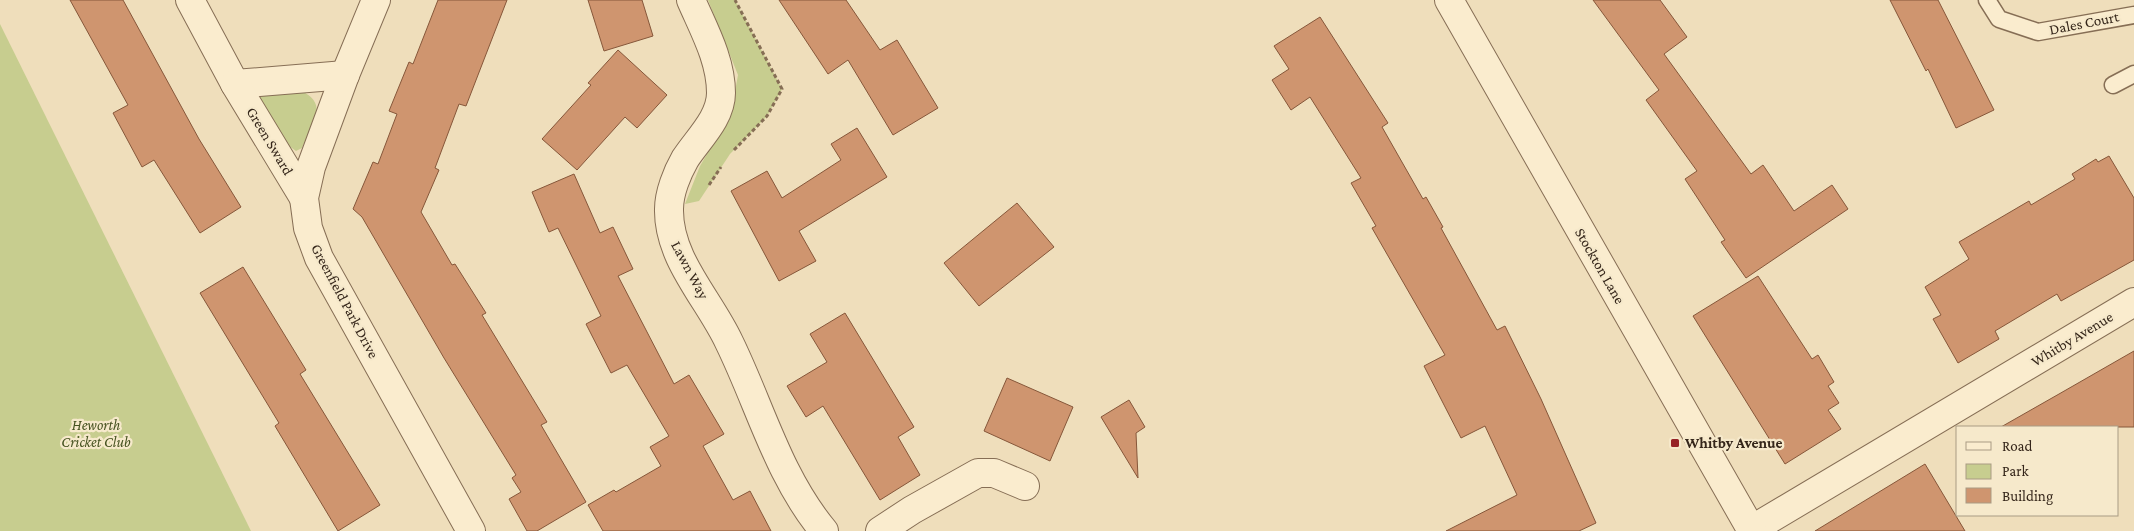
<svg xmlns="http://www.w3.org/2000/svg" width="2134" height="531" font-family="'Crimson Pro',serif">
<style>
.green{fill:#c7cd8f}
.building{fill:#cf956f;stroke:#86573a}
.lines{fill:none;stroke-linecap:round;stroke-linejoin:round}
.service-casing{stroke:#866e55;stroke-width:19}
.minor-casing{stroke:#866e55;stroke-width:30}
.tertiary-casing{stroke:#866e55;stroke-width:30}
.path{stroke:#866e55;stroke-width:3;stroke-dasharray:4 2.5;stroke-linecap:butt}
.service{stroke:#faecce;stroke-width:16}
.minor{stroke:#faecce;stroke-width:28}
.tertiary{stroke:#faecce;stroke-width:28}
.poi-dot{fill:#972326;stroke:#f6e9cb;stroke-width:2}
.labels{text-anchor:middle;stroke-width:4.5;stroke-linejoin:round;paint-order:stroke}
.street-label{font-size:15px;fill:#35261a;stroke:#f6e9cb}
.park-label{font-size:15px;font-style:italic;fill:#465220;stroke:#f6e9cb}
.poi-label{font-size:15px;font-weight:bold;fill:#35261a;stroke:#f6e9cb;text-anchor:start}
</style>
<rect width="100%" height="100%" fill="#efdebb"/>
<g class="green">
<path d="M708,0H735L782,89L767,116L730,154L699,201L685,204L700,166L731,113L738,75Z"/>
<path d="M0,24L251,531H0Z"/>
<path d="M299,90C331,103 312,126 302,148L296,151L285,143L256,101L258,91Z"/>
</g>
<g class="building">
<path d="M70,0H123L199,139L241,207L200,233L154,160L142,167L113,113L128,105Z"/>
<path d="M438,0H507L466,106L459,104L435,168L439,170L421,212L452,265L455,264L486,313L482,315L547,422L541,425L586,502L537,531H527L509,499L521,492L512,478L516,475L444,358L362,217L353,209L373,162L378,164L397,114L389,111L409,62L413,64Z"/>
<path d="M588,0H642L653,36L604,51Z"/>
<path d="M779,0H846L880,50L897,40L938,108L893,135L848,60L828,74Z"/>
<path d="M1593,0H1660L1687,37L1664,54L1751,174L1763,165L1794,211L1832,185L1848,209L1746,278L1721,242L1725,240L1685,179L1697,171L1646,100L1659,90Z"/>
<path d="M1890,0H1938L1994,110L1956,128L1928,69L1926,71Z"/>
<path d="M1320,17L1388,123L1382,127L1423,199L1426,197L1443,227L1441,228L1497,330L1505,326L1541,399L1596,523L1579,531H1446L1517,495L1485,426L1461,438L1424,366L1445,355L1372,228L1376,226L1351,183L1361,178L1310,97L1291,110L1272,80L1289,69L1274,46Z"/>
<path d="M618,50L667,95L637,128L625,117L577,170L542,139L591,85L588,83Z"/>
<path d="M857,128L887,177L799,231L816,261L779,281L731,191L767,171L782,198L841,160L831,144Z"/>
<path d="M2109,156L2134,198V260L2061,301L2057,294L1995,331L1999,339L1958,363L1933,319L1941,315L1925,287L1969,259L1959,242L2029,201L2031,205L2075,179L2072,174L2096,159L2098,162Z"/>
<path d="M574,174L600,233L613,227L633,269L618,276L674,384L689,375L724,434L703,446L733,500L750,491L771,531H603L588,505L614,490L616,492L661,466L650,447L669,436L627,365L611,373L586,324L601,316L558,228L549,232L532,192Z"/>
<path d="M1017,203L1054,247L979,306L944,263Z"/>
<path d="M243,267L306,370L300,374L380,505L338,531L275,426L279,423L200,293Z"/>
<path d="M1758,276L1812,359L1818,355L1834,382L1828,386L1839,403L1828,410L1841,429L1785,464L1693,316Z"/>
<path d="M845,313L914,427L898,437L920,475L880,500L823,406L806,417L787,386L827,362L810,334Z"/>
<path d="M2134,351V427H2001L2059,394Z"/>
<path d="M1007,378L1073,407L1050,461L984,431Z"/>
<path d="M1129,400L1145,427L1136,433L1138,478L1101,417Z"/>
<path d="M1925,464L1965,531H1815Z"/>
</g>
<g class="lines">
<g class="service-casing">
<g id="service">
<path d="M1987,0L1999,19L2038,32L2134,15"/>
<path d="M2113,85L2134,74"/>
</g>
</g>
<g class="minor-casing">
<g id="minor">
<path d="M190,0L235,84L345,75"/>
<path d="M376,0L345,75L311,167L304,198L308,228L319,258L471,531"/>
<path d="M691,0C704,30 721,60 721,93C721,118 698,139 685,159C677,173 669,193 669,209C668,259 709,299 729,342C760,405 778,476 824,531"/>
<path d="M235,84L304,198"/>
<path d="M1751,530L2134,302"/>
<path d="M880,531L912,510L978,473H994L1025,486"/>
</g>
</g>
<g class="tertiary-casing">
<path id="tertiary" d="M1449,0L1752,531"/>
</g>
<g class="path">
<path d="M734,150L767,116L782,89L735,0"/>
<path d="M709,185L721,167"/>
</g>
<use href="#service" class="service"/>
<use href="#minor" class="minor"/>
<use href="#tertiary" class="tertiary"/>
</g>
<rect class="poi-dot" x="1670" y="438" width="10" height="10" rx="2.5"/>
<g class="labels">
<g class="street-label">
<text transform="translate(2084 23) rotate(-11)" y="5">Dales Court</text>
<text transform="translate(270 141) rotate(59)" y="5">Green Sward</text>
<text transform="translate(1600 266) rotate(60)" y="5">Stockton Lane</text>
<text transform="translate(690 270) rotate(62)" y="5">Lawn Way</text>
<text transform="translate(345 301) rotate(62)" y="5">Greenfield Park Drive</text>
<text transform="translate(2072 339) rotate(-31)" y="5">Whitby Avenue</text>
</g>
<g class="park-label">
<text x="96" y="430">Heworth<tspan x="96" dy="17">Cricket Club</tspan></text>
</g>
<g class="poi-label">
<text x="1685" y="448">Whitby Avenue</text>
</g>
</g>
<rect x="1956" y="426" width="162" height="90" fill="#f6e9cb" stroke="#a99b84"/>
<rect x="1966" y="442" width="25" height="8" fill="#faecce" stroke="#a99b84"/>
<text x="2002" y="451" font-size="15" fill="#35261a">Road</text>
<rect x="1966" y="464" width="25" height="15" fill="#c7cd8f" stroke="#a99b84"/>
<text x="2002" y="476" font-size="15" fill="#35261a">Park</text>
<rect x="1966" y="488" width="25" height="15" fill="#cf956f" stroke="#a99b84"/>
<text x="2002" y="501" font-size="15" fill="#35261a">Building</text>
</svg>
